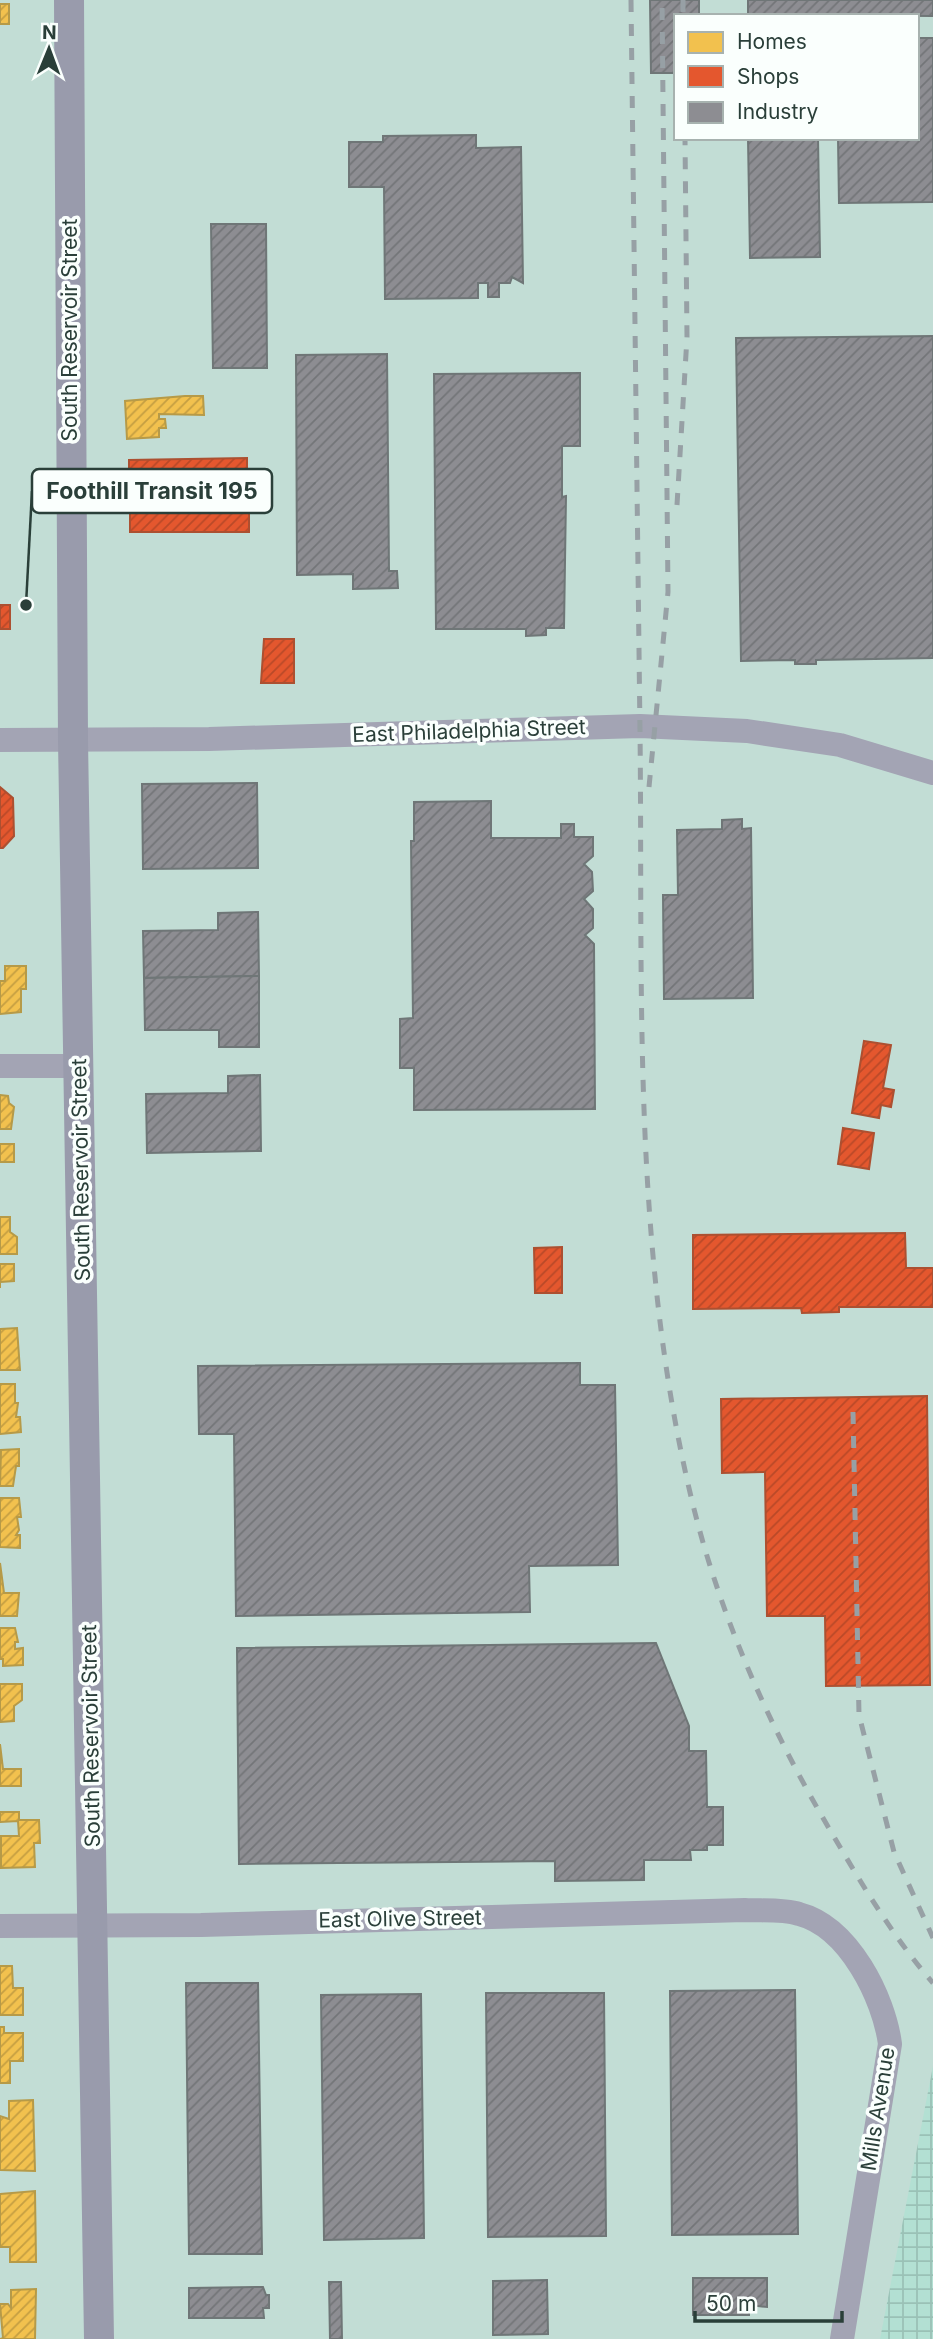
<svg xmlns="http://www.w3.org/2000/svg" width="933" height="2339" font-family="Inter,sans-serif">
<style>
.industrial{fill:url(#industrial-grid)}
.homes{fill:url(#homes-hatch);stroke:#b69a48;stroke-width:2}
.shops{fill:url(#shops-hatch);stroke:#ac5031;stroke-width:2}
.industry{fill:url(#industry-hatch);stroke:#6f7677;stroke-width:2}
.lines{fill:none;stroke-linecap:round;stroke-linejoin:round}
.minor{stroke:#a3a4b4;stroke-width:24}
.major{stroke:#999bac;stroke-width:30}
.rail{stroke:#97a0a5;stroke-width:5;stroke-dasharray:12 12;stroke-linecap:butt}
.labels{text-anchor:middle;stroke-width:7;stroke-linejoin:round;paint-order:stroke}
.street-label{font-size:21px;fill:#2a3f39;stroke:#fafffd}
.leader{fill:none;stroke:#2a3f39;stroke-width:2.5}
.callout-dot{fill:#2a3f39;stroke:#fafffd;stroke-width:2.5}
.callout{fill:#fafffd;stroke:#2a3f39;stroke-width:2.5}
.callout-label{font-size:23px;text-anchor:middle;font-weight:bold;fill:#2a3f39}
</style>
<defs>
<pattern id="industrial-grid" width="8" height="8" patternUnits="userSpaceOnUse" patternTransform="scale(1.75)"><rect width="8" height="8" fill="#b3e0d3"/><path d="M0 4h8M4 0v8" fill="none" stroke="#9ac1b6"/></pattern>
<pattern id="homes-hatch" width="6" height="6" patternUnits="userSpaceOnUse" patternTransform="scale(1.75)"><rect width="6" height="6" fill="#f2c14e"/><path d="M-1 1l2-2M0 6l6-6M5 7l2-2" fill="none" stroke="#c49e42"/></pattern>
<pattern id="shops-hatch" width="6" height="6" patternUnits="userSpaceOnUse" patternTransform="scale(1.75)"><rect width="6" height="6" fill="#e4572e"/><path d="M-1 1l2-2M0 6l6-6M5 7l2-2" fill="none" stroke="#b94928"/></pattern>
<pattern id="industry-hatch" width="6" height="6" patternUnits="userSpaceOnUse" patternTransform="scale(1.75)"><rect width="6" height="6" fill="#8d8d92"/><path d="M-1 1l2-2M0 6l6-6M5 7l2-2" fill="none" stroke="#737578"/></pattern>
</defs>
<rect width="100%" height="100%" fill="#c2ddd5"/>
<path class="industrial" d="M933,2066V2339H880Z"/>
<g class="homes">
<rect x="0" y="4" width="9" height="20"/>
<path d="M185,396H203L204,415L159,414V419H165L166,428H159V437L127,439L125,401Z"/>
<path d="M5,966H26V989H21V1012L0,1014V981H5Z"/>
<path d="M0,1095L8,1096L9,1103L14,1107L11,1129H0Z"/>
<rect x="0" y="1144" width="14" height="18"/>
<path d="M0,1217H10V1232L17,1237V1254H0Z"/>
<path d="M0,1264H14V1281L0,1282V1288Z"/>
<path d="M17,1328L20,1370H0V1329Z"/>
<path d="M0,1384H15V1403H18L16,1417H20L21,1432L0,1434Z"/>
<path d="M19,1449V1466H16L13,1486H0L1,1450Z"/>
<path d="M0,1498H19L21,1517H17L19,1530L16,1535H20V1548L0,1547Z"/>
<path d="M0,1563L4,1593H19L17,1616H0Z"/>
<path d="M0,1628H15L18,1642H15V1649L23,1648V1665L3,1666V1659H0Z"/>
<path d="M0,1684H22V1700L14,1706V1721L0,1722Z"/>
<path d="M0,1744L3,1769H21V1786H0Z"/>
<path d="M0,1812H19V1820H39L40,1843H34L35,1867L1,1868V1836H19L18,1821L0,1822Z"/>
<path d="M0,1966H12L13,1988H23V2015H0Z"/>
<path d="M0,2027H4V2033H23V2061H10V2083H0Z"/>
<path d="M33,2100L35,2171L0,2170V2116L9,2119V2101Z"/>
<path d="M35,2191L36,2262H10V2247H0V2194Z"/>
<path d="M36,2289L35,2339H0L3,2338L0,2304H8L11,2308V2290Z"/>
</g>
<g class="shops">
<path d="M247,458V478L129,480V460Z"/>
<path d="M249,511V532H130V512Z"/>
<rect x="0" y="605" width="10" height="24"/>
<path d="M264,639H294V683H261Z"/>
<path d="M0,787L13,798L14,836L3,848H0Z"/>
<path d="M864,1041L891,1045L883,1088L894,1090L891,1107L881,1105L879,1118L852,1113Z"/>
<path d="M843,1128L874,1133L869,1169L838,1164Z"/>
<path d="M905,1233L906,1268H933V1307H839V1312L802,1313L801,1308L693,1309V1235Z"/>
<path d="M562,1247V1293H535L534,1248Z"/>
<path d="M927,1396L930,1685L826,1686L825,1616H767L765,1472L722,1473L721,1399Z"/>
</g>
<g class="industry">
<path d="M650,0H699V16H676V73H651Z"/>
<path d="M748,0H933V16L748,15Z"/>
<path d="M917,38H933V202L839,203L838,138H917Z"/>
<path d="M476,135V148L521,147L523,283L512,277L510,283H499V297H488V283H478V298L385,299L384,187H349V142H383V136Z"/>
<path d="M748,138H818L820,257L750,258Z"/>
<path d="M211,224H266L267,368H213Z"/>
<path d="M933,336V658L816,660V664H795V660L741,661L736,338Z"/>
<path d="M387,354L389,571H397L398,588L353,589V574L297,575L296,355Z"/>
<path d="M580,373V446H562V497L566,496L564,628H546V635L526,636V629H436L434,374Z"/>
<path d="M257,783L258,868L143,869L142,784Z"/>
<path d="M491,801V838H561V824H574V837H593V856L584,864L592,872L593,891L584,899L593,909V928L585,935L594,944L595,1109L414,1110V1068H400V1019L413,1018L411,841H414V802Z"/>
<path d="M742,819V829L751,828L753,998L664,999L663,895H678L677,830L722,829V820Z"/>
<path d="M258,912L259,976L144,978L143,931L218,930V913Z"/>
<path d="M259,976V1047H219V1030H145L144,978Z"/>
<path d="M260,1075L261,1151L147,1153L146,1094L228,1093V1076Z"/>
<path d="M580,1363V1385H615L618,1565L529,1566L530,1612L236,1616L234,1434H199L198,1366Z"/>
<path d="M656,1643L689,1726V1751H706L707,1807H723V1845H707V1850H690L691,1860H644V1880L555,1881V1861L239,1864L237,1648Z"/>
<path d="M186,1983H258L262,2254H189Z"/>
<path d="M795,1990L798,2234L672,2235L670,1991Z"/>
<path d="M486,1993H604L606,2236L488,2237Z"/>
<path d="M421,1994L424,2238L324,2240L321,1995Z"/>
<path d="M693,2278H767V2307L749,2305V2315H693Z"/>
<path d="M547,2280L548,2334L493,2335V2281Z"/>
<path d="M329,2282H341L342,2339H330Z"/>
<path d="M263,2287L266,2295H269V2308H263L264,2318H189V2288Z"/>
</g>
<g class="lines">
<g class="minor">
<path d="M0,740L209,739L640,726L747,731L840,745L933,773"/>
<path d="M0,1066H80"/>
<path d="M0,1926L201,1925L745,1910C762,1911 783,1909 799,1914C849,1927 884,1998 890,2044L842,2339"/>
</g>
<path class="major" d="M69,0L73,740L99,2339"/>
<g class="rail">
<path d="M631,0C634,244 637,487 640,731C643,990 631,1255 694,1509C722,1621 771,1730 830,1830C861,1883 893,1937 933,1983"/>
<path d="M683,0V16"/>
<path d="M677,505L687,337L685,138"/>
<path d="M649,787L668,592L662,0"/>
<path d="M853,1412L859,1715L894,1852L933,1938"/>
</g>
</g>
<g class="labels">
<g class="street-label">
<text transform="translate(70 330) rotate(-90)" y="7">South Reservoir Street</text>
<text transform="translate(469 731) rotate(-2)" y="7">East Philadelphia Street</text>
<text transform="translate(81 1170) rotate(-91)" y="7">South Reservoir Street</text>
<text transform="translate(91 1736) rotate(-91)" y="7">South Reservoir Street</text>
<text transform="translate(400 1919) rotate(-1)" y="7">East Olive Street</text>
<text transform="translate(878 2109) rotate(-81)" y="7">Mills Avenue</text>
</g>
</g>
<path class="leader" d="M26 605L32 491"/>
<circle class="callout-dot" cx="26" cy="605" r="7"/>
<rect class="callout" x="32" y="469" width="240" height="44" rx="7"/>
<g class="callout-label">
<text x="152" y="499">Foothill Transit 195</text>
</g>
<rect x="674" y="14" width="245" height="126" fill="#fafffd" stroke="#a7b2af" stroke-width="2"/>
<rect x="688" y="32" width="35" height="21" fill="#f2c14e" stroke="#a7b2af" stroke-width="2"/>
<text x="737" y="49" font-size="21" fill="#2a3f39">Homes</text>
<rect x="688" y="66" width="35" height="21" fill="#e4572e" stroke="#a7b2af" stroke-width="2"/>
<text x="737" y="84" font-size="21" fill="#2a3f39">Shops</text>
<rect x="688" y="102" width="35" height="21" fill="#8d8d92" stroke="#a7b2af" stroke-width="2"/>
<text x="737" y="119" font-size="21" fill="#2a3f39">Industry</text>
<g transform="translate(49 49) rotate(1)" stroke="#fafffd" stroke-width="5" paint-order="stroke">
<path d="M0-5L12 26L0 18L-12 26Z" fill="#2a3f39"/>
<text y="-10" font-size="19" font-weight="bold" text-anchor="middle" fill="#2a3f39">N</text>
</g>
<path d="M695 2311v10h147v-10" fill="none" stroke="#2a3f39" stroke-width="3.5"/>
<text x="706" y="2311" font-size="21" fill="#2a3f39" stroke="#fafffd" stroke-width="5" paint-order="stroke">50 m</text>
</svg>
